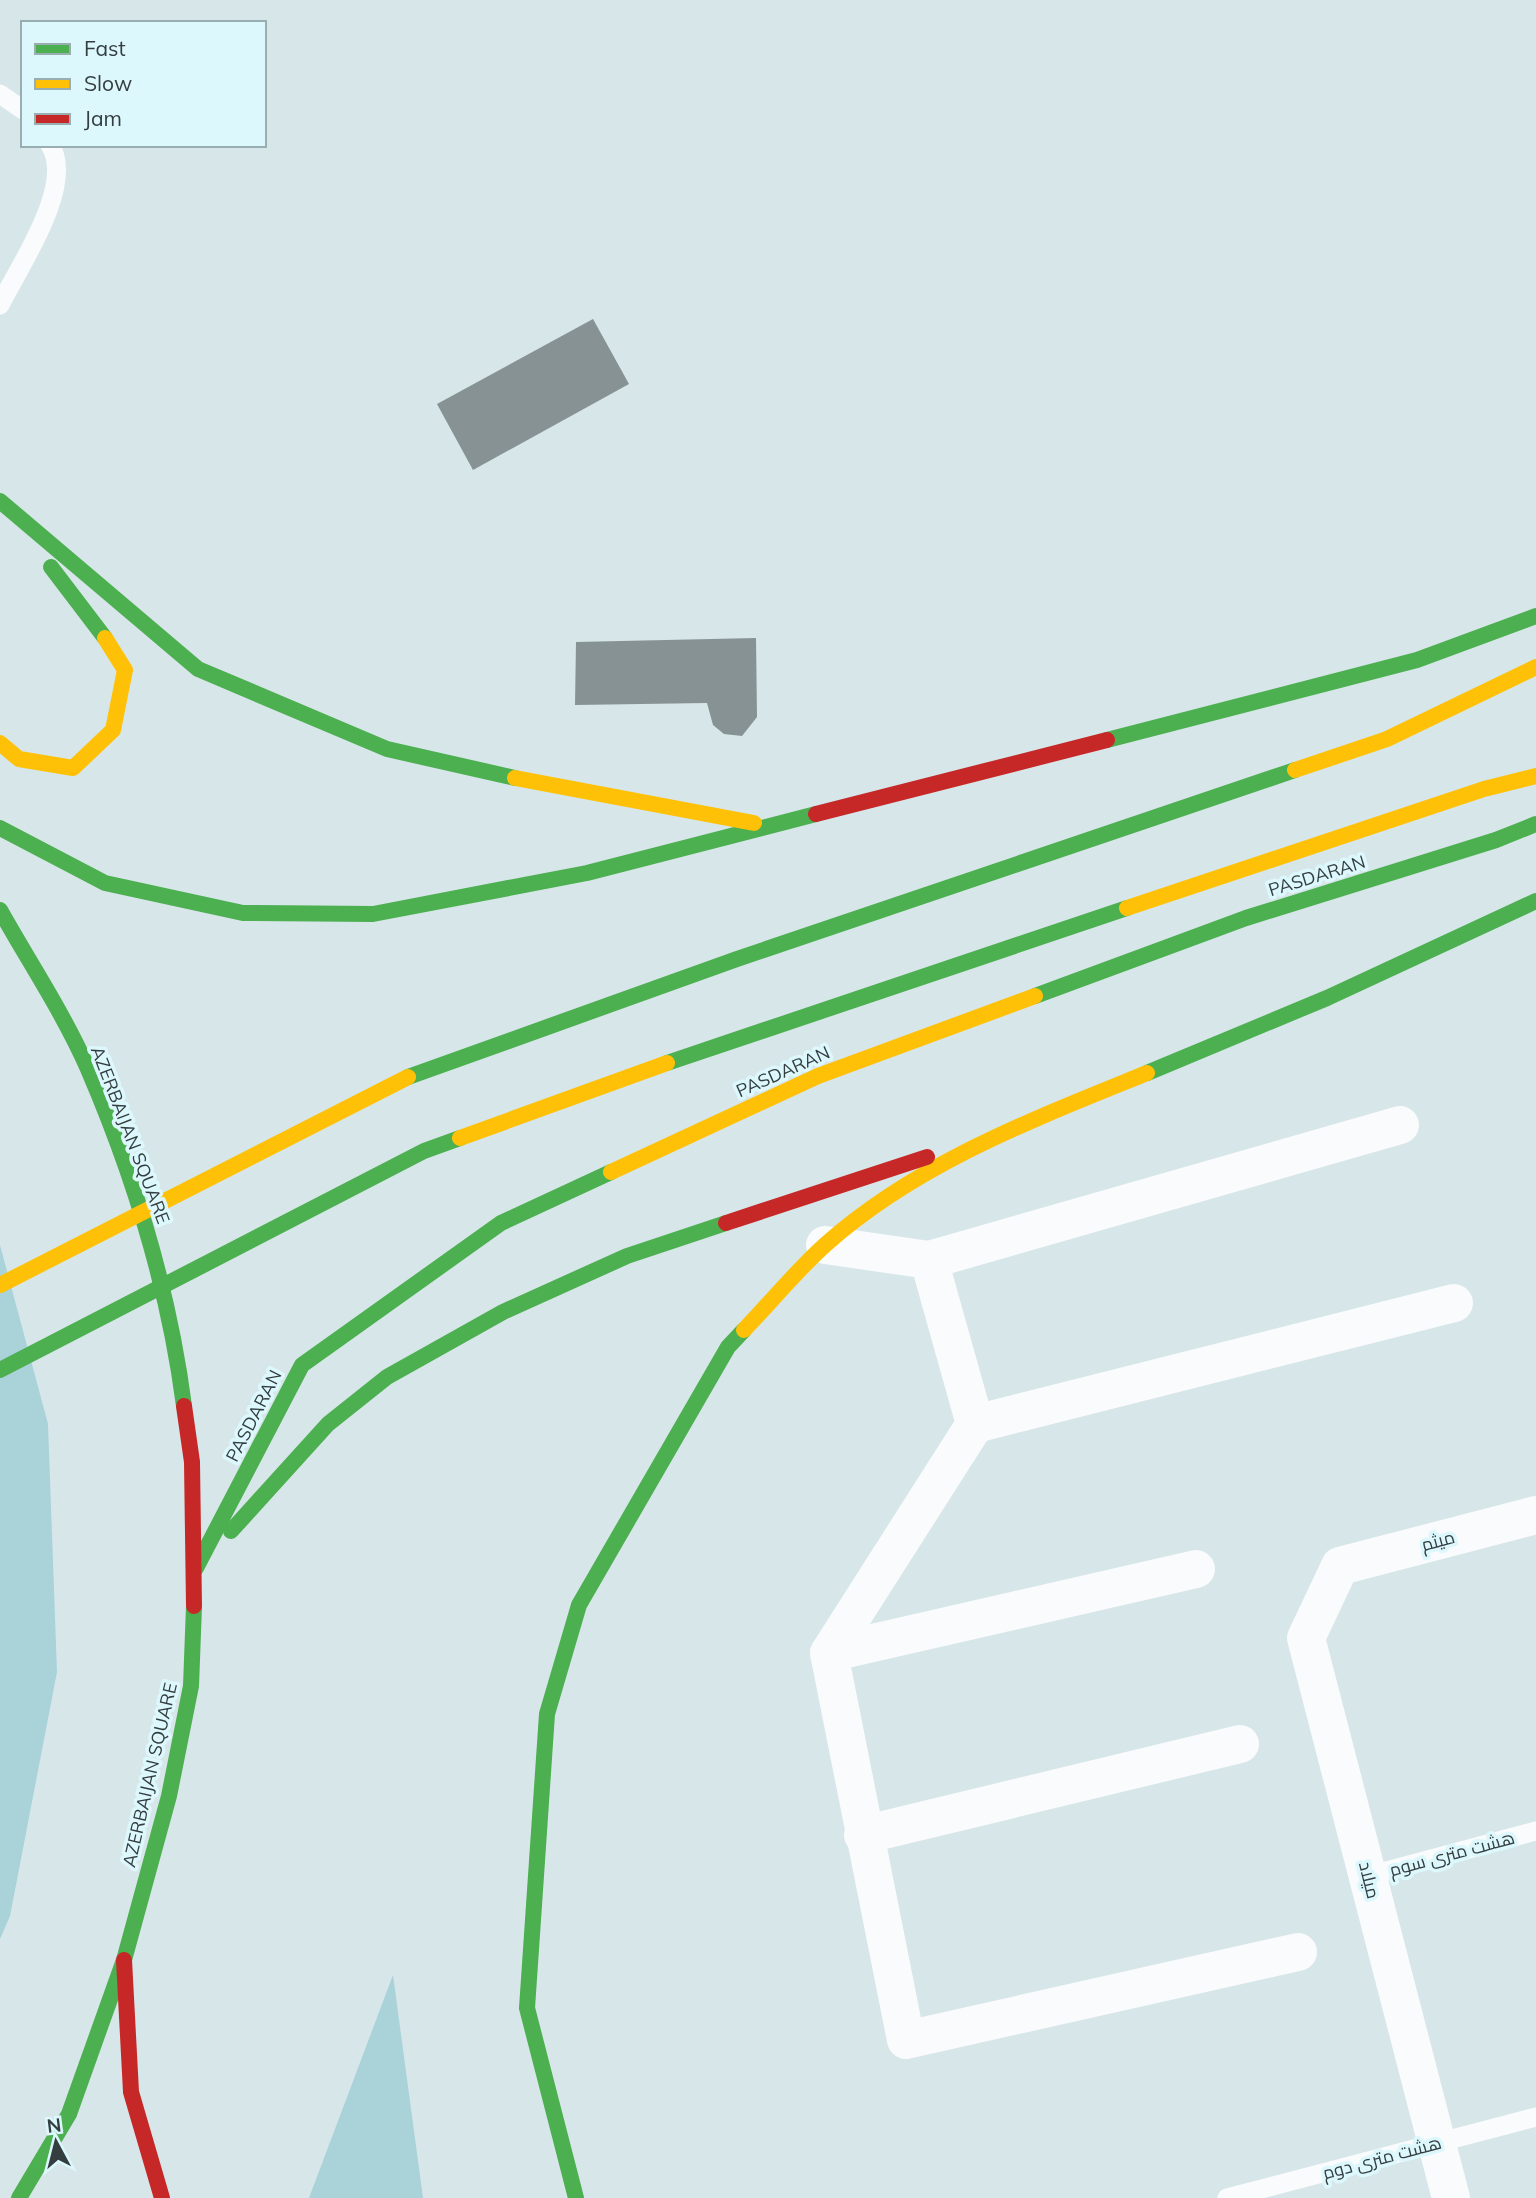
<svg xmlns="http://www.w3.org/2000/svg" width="1536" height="2198" font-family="Mulish,Cairo,sans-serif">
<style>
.green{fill:#aad2d9}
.building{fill:#879294}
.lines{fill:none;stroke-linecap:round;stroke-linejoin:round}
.lane{stroke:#f9fbfc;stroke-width:19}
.street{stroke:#f9fbfc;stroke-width:38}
.fast{stroke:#4caf50;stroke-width:16}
.slow{stroke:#ffc107;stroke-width:16}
.jam{stroke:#c62828;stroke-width:16}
.labels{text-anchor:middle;stroke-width:7;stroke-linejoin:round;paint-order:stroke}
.street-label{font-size:18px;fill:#343e40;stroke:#ddf8fd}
</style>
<rect width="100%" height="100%" fill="#d7e6e9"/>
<g class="green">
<path d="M0,1245L48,1424L57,1672L10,1916L0,1939Z"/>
<path d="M393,1975L423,2198H309Z"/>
</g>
<g class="building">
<path d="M593,319L629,384L473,470L437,404Z"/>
<path d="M756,638L757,717L742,736L724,734L713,725L707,703L575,705L576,642Z"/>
</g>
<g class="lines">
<g class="lane">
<path d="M0,94L23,110"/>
<path d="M0,305C18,268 76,185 50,145"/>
<path d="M1368,1876L1536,1831"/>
<path d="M1227,2198L1536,2117"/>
</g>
<g class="street">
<path d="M825,1245L929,1260L975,1424L829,1653L906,2040L1298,1952"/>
<path d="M929,1260L1400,1125"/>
<path d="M975,1424L1454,1303"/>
<path d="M829,1653L1196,1569"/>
<path d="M863,1835L1240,1744"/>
<path d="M1451,2198L1306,1638L1340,1566L1536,1515"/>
</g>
<g class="fast">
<path d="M0,501L198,669L387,749L515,778"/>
<path d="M51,567L105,638"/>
<path d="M1107,740L1417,660L1536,616"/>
<path d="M0,828L105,883L243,913L373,914L587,873L816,814"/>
<path d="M0,910C29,962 64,1014 88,1069C134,1176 169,1290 184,1406"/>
<path d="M1035,996L1246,918L1496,840L1536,824"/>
<path d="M667,1063L1127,908"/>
<path d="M1147,1073L1327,998L1536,901"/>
<path d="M408,1077L737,959L1295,770"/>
<path d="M0,1370L424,1151L460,1138"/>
<path d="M231,1531L328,1424L387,1377L503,1312L627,1256L726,1223"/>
<path d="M196,1568L302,1365L501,1223L611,1172"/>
<path d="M19,2198L69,2114L124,1960L169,1796L191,1686L194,1606"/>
<path d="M576,2198L527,2008L547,1714L579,1605L728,1347L744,1330"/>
</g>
<g class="slow">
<path d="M0,743L19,759L73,768L113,730L125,670L105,638"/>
<path d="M1295,770L1387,739L1536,667"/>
<path d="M515,778L754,823"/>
<path d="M1127,908L1484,789L1536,776"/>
<path d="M460,1138L667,1063"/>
<path d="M611,1172L818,1076L1035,996"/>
<path d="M0,1285L408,1077"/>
<path d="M744,1330C771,1302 796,1271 825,1245C917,1163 1034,1119 1147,1073"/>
</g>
<g class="jam">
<path d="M816,814L1107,740"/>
<path d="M726,1223L927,1157"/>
<path d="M184,1406L192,1462L194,1606"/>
<path d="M124,1960L131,2092L162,2198"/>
</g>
</g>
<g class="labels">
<g class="street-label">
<text transform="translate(1317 876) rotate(-17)" y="6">PASDARAN</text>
<text transform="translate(783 1072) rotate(-24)" y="6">PASDARAN</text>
<text transform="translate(130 1135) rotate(69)" y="6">AZERBAIJAN SQUARE</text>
<text transform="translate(254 1416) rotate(-63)" y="6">PASDARAN</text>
<text transform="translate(1438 1541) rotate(-15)" y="6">میثم</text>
<text transform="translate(150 1775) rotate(-77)" y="6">AZERBAIJAN SQUARE</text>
<text transform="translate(1452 1854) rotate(-15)" y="6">هشت متری سوم</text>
<text transform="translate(1369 1880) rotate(76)" y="6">میلاد</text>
<text transform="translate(1382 2158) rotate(-15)" y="6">هشت متری دوم</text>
</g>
</g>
<rect x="21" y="21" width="245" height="126" fill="#ddf8fd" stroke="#99aeb1" stroke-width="2"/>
<rect x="35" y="44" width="35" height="10" fill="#4caf50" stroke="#99aeb1" stroke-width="2"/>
<text x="84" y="56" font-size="21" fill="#343e40">Fast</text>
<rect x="35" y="79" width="35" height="10" fill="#ffc107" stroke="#99aeb1" stroke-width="2"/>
<text x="84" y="91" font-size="21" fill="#343e40">Slow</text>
<rect x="35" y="114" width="35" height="10" fill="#c62828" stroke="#99aeb1" stroke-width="2"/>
<text x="84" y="126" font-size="21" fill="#343e40">Jam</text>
<g transform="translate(56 2142) rotate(353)" stroke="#ddf8fd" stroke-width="5" paint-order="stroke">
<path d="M0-5L12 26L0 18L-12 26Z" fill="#343e40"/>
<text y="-10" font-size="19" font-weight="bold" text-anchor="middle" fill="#343e40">N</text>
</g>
</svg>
